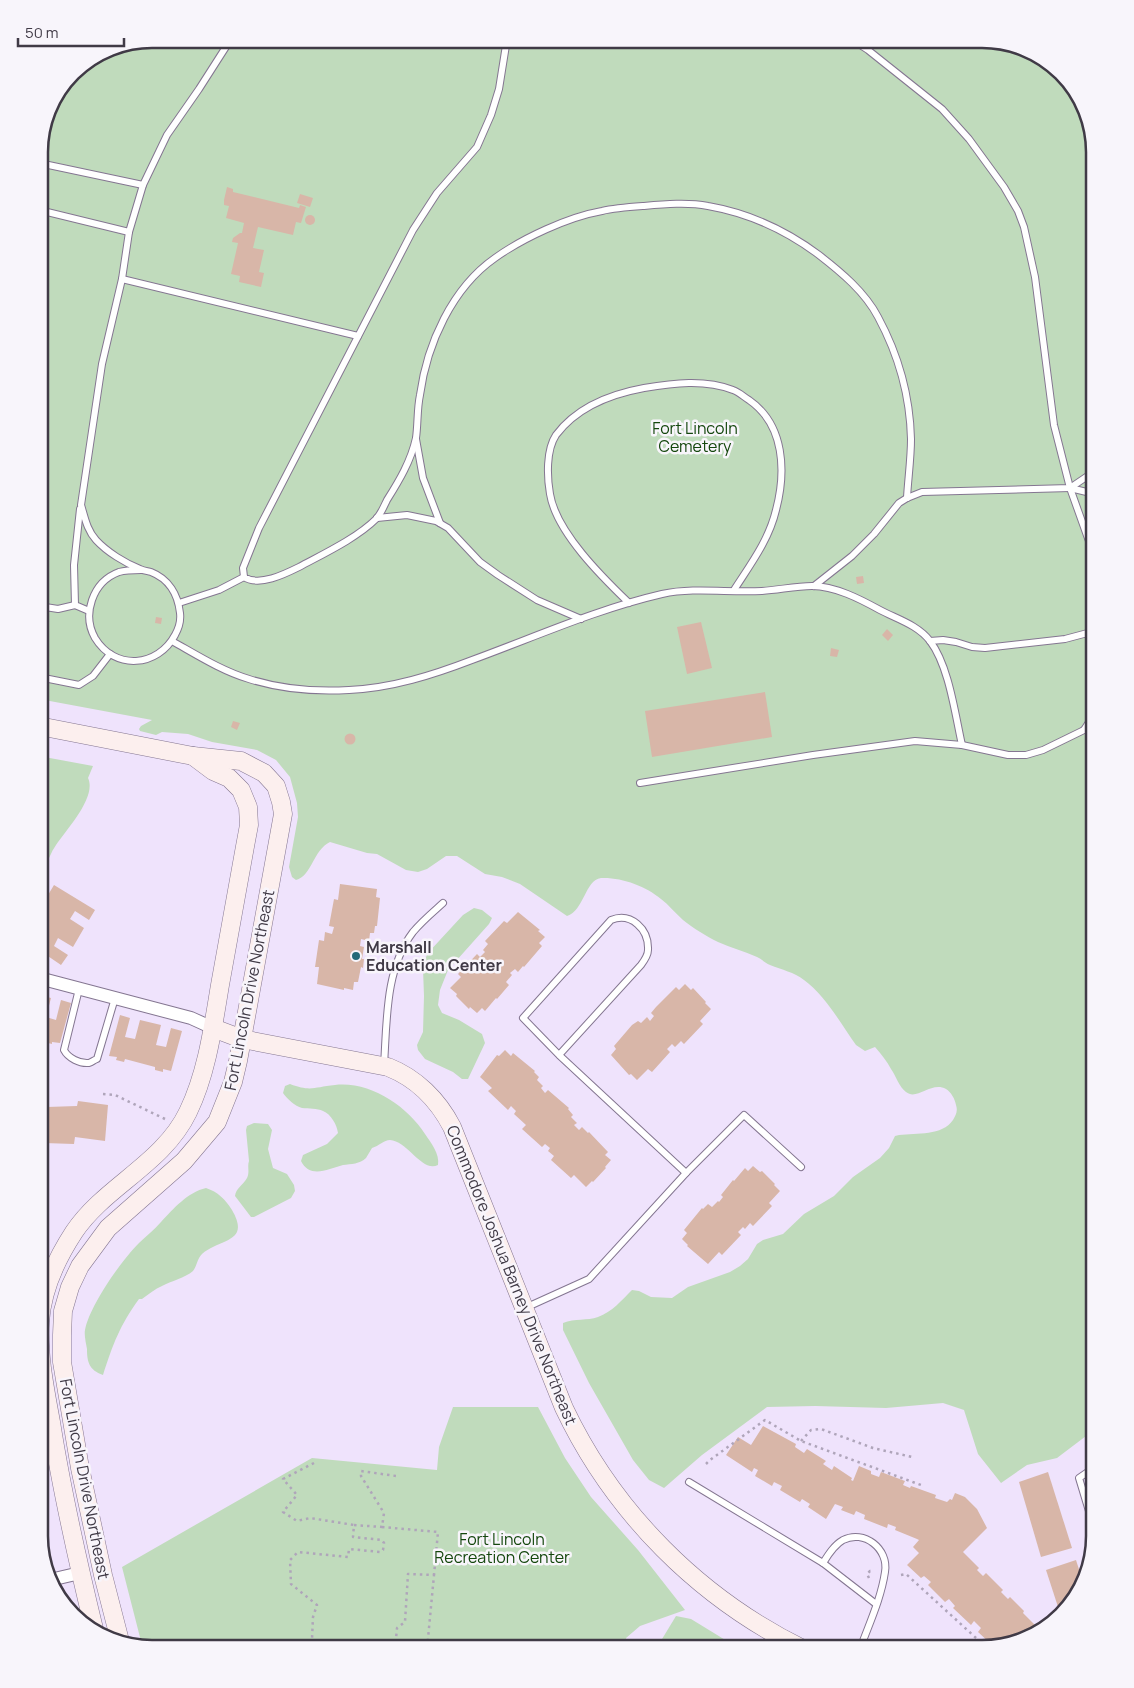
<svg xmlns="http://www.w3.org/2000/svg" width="1134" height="1688" font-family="Manrope,sans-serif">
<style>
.green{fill:#c0dbbc}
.building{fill:#d8b6a8}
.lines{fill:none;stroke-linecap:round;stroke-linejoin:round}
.lane-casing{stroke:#847691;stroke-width:8}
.street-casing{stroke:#847691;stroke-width:14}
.secondary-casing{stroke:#847691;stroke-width:19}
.path{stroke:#afa5ba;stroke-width:2.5;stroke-dasharray:2.5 4;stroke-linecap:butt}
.lane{stroke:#fff;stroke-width:6}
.street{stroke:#fff;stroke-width:12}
.secondary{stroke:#fcefee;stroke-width:18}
.poi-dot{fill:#246a79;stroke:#f8f5fb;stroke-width:2}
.labels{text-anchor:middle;stroke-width:5;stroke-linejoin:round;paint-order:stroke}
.park-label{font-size:16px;fill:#14470d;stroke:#f8f5fb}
.poi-label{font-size:16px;font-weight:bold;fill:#403a46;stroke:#f8f5fb;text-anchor:start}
.street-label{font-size:16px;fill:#403a46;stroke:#f8f5fb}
.rim{fill:none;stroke:#403a46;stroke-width:2.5}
</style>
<rect width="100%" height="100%" fill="#efe3fc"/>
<g class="green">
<path d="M151,39H990L1045,58L1080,95L1095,151V1432L1090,1433L1057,1458L1027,1465L1001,1483L978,1454L964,1410L943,1403L886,1408L815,1406L767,1407L702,1455L664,1488L649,1480L633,1460L589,1383L563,1330V1323C575,1318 587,1321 598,1317C612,1312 622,1300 632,1290L639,1291L651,1297L672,1298L688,1287L730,1272L740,1266L748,1259L757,1244L763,1240L783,1234L804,1214L834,1196L853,1177L880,1158L889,1148L895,1136L899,1135C917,1133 942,1136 953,1120C956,1115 958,1111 956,1105C955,1099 951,1092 946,1089C931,1081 917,1101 906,1092C899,1087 896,1076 891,1069C887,1061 881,1054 875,1047L865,1051L856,1045C841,1024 825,995 804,980C794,972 782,970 770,965C765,963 762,959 757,957C744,951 731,948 718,942C706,936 693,928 683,920C675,913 669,905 661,899C646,886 621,877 601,878C585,880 584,911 567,916L520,884L502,877L485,874L457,856H446L427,869L418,872L406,870L377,854L367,853L330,842C313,850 312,876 296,880L292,877L289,867L298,817L297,803L290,777L276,760L257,750L212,742L188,734L162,732L156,735L140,731L139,729L141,726L152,720L39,699V144L47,108L72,72L109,47Z"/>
<path d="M39,756L93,766L88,778C97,797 67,829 56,845C51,852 48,861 44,869L39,868Z"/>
<path d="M474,908L482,910L492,918L489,924L448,970L440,990L438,1005L442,1013L459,1020L482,1034L485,1043L468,1079H462L453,1072L425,1059L418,1050L417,1045L423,1032L424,996L423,969L427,954L463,915Z"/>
<path d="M290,1084C311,1092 314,1087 335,1085C370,1081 407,1106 425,1134C431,1143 440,1154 438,1165C422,1173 408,1141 390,1140C384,1140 379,1146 372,1148C370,1151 368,1155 366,1158C360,1164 351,1164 343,1165C328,1169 310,1179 301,1161L303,1155L327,1144L338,1133C337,1125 331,1114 323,1111C317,1108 309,1109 302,1108C295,1106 287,1099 283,1093L285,1086Z"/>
<path d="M254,1123L268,1124L272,1130L268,1149L273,1168L287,1174L294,1185L295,1191L291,1198L254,1217H251L235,1196C236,1188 243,1185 247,1178C250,1172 247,1167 249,1161L246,1130L247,1126Z"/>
<path d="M206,1188C218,1192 225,1199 232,1210C251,1243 220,1238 202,1254C197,1259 197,1266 193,1271C185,1278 171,1281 162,1286C155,1289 149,1294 142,1299H139C120,1325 113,1344 103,1375C89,1370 87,1362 87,1349C86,1343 84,1335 85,1330C90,1305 121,1261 139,1243C146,1236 154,1230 161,1222C173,1209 188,1192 206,1188Z"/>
<path d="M453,1407H538L565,1458L591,1497L638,1550L685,1610L640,1626L626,1638L628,1649H143L122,1567L312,1458L437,1470L439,1447Z"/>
<path d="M676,1616L691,1619L740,1649H656Z"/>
</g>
<g class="building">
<path d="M227,187L233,189V192L299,208L300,205L306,207L301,223L296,222L293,235L258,227L253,248L264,250L259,272L264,273L261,287L239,282L240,276L231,274L238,243L232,242L233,238L240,233H242L244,223L226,218L229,206L224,205V200Z"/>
<path d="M300,194L313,198L310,207L297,203Z"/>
<circle cx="310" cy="220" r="5"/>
<path d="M863,576L864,583L857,584L856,577Z"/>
<path d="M156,617L162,618L161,624L155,623Z"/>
<path d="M701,622L712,668L687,674L677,627Z"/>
<path d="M887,629L893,635L888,641L882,635Z"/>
<path d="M831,648L839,650L837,657L830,656Z"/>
<path d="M765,692L772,737L652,757L645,711Z"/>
<path d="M233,721L240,723L237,730L231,727Z"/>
<circle cx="350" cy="739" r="5.5"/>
<path d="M340,884L377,889L376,897L380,898L377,926H375L374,933H370L369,941L361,939L360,946L364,947L362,959H364L363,968L361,967L358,982H354L353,990L344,988V990L317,984L319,967H315L319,940L324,941L325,932L332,934L334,927L329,926L334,899L338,900Z"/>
<path d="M54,885L95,910L89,920L75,911L70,919L84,928L73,947L58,938L54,946L68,955L61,965L39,950V910Z"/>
<path d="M518,912L540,930L538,931L545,937L539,943L542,946L524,967L523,966L518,972L515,969L510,973L512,975L506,982L509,985L497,999L496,998L485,1011L482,1008L477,1013L470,1007L469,1009L456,996L457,994L450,988L461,977L458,974L477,954L480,957L485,952L483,950L488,944L485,941L504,921L507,923Z"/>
<path d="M685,984L691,990L693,988L706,1002L705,1003L711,1009L700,1021L703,1024L684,1044L681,1041L675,1047L672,1044L667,1049L670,1052L652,1072L648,1069L637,1080L631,1074L629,1075L611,1055L616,1049L614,1046L632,1025L638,1021L641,1023L647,1017L650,1021L654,1016L651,1013L656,1007L676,987L679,990Z"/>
<path d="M39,995L51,998L46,1017L56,1020L61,1000L71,1003L60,1043L52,1042V1044L44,1042V1040L39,1038Z"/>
<path d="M120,1015L130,1018L125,1037L135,1039L140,1020L161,1025L156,1045L166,1047L171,1028L182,1031L171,1071L163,1069V1072L155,1070V1067L125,1059L124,1062L116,1060L117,1057L109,1056Z"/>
<path d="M505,1050L511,1056L513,1053L535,1071L534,1072L539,1077L537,1080L543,1086L541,1088L545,1093L548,1090L569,1108L568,1109L573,1115L571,1117L577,1123L574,1125L579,1130L582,1127L588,1133L589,1132L608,1152L605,1155L611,1160L605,1167L606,1168L593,1182L592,1181L586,1187L574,1175L571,1178L551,1160L554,1156L548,1151L550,1148L545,1144L542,1147L522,1129L526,1125L514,1114L516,1111L511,1106L508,1110L488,1091L492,1088L480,1077L497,1055L499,1056Z"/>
<path d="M78,1101L108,1105L105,1141L75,1137L74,1144L44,1143L47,1107L77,1106Z"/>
<path d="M753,1166L760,1172L762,1171L775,1184L774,1185L780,1191L769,1203L772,1206L753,1226L750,1223L745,1229L743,1227L738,1232L741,1235L722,1255L719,1252L708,1264L687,1246L688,1245L682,1239L687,1233L684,1230L702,1208L703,1209L708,1204L712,1207L718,1201L719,1202L723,1197L721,1195L733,1180L734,1181L745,1168L748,1171Z"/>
<path d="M763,1426L796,1444L795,1447L804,1453L807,1449L826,1461L823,1464L832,1470L834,1466L852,1478L851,1480L853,1481L859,1466L871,1471V1474L879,1477L881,1472L905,1481L903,1485L910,1488L911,1486L936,1495L935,1498L947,1502L950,1499L952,1500L955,1493L965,1497L977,1509L987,1528L963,1552L979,1568L977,1570L983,1576L986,1573L1003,1590L1001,1592L1008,1599L1010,1597L1024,1611L1023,1613L1035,1625L1020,1639L992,1645L978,1632L981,1628L974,1621L971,1625L953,1608L955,1606L949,1599L945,1602L928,1585L931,1582L924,1576L921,1578L907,1565L919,1553L913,1547L919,1540L917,1539L895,1530L896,1527L888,1524L887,1528L864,1519L865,1515L856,1511L854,1515L841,1510L843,1507L835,1504L826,1519L808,1507L810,1504L802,1499L800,1502L780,1490L782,1486L774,1482L772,1486L755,1476L758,1470L754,1468L752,1472L726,1455L738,1437L751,1445Z"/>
<path d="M1048,1472L1072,1548L1041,1557L1019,1482Z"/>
<path d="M1076,1560L1083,1582L1080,1593L1060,1613L1046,1570Z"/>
</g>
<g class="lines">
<g class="lane-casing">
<g id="lane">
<path d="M507,39L499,89L491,115L477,147L437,193L413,230L259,528L243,568L244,577C259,587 285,574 299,567C323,554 357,538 376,519C381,514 384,506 387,500C399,481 411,461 416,438C418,424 417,409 420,395C427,344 452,288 495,258C523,238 568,217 602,211C615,208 630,207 644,206C665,204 688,202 708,206C748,213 787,231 819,255C841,272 865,292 878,317C898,354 910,397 911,439C911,459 908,479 907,498"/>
<path d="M851,39L868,50L942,109L969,139L1004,187L1018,211L1024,227L1035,277L1054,425L1070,488L1095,558"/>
<path d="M39,163L143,185"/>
<path d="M39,210L129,232"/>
<path d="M122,279L358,336"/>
<path d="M416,439L423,478L440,523"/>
<path d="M1070,488L1095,494"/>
<path d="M80,509L74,565L75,605L89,611"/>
<path d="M377,518L407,515L436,521L448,528L480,562L498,575L537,600L581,619"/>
<path d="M141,570C133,570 126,570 119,572C92,582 82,615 95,638C115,671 158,667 175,635C179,628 181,621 180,613C178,595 169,579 151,572C148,571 144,571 140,569C125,563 107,552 96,540C87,530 85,518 81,505L102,364L122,279L129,232L143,185L167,135L199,89L231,39"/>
<path d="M814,586L852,556L874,534L899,503L907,498L922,492L1070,488L1095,471"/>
<path d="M179,603L219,590L244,577"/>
<path d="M629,603C603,578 556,532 550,494C547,477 546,450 556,435C577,407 611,394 644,388C673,383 705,379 733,390C739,392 744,397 749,400C785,425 786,472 776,510C769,540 750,565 734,590"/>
<path d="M39,606L58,609L75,605"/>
<path d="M172,641C197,655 222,671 249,679C281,689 316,692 349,690C392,688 433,675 472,660C535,637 597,609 662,594C695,587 729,593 762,591C779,590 795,586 812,586C835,586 860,599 880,610C897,619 918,625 930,641C949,666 955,714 962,745"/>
<path d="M930,641L943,640L956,642L972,647L985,648L1065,639L1095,631"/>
<path d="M39,677L79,685L93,676L110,654"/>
<path d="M1084,730L1095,729"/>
<path d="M640,783L813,755L915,741L962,745L1008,755H1026L1043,750L1084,730L1095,713"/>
<path d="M39,893L44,885"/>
<path d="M79,989L64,1050C68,1058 80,1064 89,1063C92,1062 94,1060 97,1059L115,998"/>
<path d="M384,1065C387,1021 385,969 413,932C422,921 433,912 443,903"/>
<path d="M686,1173L744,1115L801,1167"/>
<path d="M525,1308L589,1279L686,1173L559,1055L523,1018L611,920C631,912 649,929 648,950C648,955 644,961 641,965L559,1055"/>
<path d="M689,1482L823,1563L876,1604"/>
<path d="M1095,1531L1079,1478L1095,1467"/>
<path d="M823,1563C828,1555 834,1545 843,1540C864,1529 889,1549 885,1572C881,1599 869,1624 860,1649"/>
</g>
</g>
<g class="street-casing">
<g id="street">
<path d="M39,978L191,1018L213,1028"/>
<path d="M50,1580L80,1573"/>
</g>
</g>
<g class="secondary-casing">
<g id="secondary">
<path d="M39,726L193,756L241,761L264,773L276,786L281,802L283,814L238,1061L233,1082L217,1122L184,1161L108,1228L80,1266L70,1287L63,1311L62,1335V1362L80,1468L103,1575L120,1641"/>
<path d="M213,1028L242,1039L388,1067C416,1078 438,1100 452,1127L564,1408C614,1513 699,1598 803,1649"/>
<path d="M95,1633C78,1563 62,1493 51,1422C45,1389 38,1355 40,1322C42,1290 57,1258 74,1232C105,1186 163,1164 188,1112C207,1073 213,1027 220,985C230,931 239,878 249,825L248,807L241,790L229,778L213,771L193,756"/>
</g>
</g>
<g class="path">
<path d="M39,1084L40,1078H39"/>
<path d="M103,1094L115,1095L165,1119"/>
<path d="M801,1441L811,1430L821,1429L873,1448L912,1457"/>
<path d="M314,1463L283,1479L297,1495L283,1512L297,1521L310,1518L354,1525"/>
<path d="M706,1464L710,1460L765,1420L801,1441L921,1485"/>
<path d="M382,1527L438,1532L434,1575"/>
<path d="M901,1575L906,1574L987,1648"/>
<path d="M869,1578L867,1574L870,1571L874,1572"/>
<path d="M337,1649L328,1644L321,1648L312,1639L313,1617L317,1605L291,1584L290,1560L298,1552L348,1557L349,1549L380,1552L383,1550L384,1543L382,1540L353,1537L354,1525L382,1527L384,1513L361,1476V1471L396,1476"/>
<path d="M395,1649L397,1628L405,1622L408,1574L434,1575L427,1649"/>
</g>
<use href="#lane" class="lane"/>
<use href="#street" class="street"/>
<use href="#secondary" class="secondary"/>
</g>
<circle class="poi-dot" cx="356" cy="956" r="5"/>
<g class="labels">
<g class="park-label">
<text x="695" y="434">Fort Lincoln<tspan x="695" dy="18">Cemetery</tspan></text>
<text x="502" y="1545">Fort Lincoln<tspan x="502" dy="18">Recreation Center</tspan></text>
</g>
<g class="poi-label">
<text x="366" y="953">Marshall<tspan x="366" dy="18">Education Center</tspan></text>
</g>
<g class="street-label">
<text transform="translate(249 990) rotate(-79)" y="6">Fort Lincoln Drive Northeast</text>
<text transform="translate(512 1275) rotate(68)" y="6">Commodore Joshua Barney Drive Northeast</text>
<text transform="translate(85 1479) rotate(79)" y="6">Fort Lincoln Drive Northeast</text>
</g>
</g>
<path d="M0 0H1134V1688H0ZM152 48H982A104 104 0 0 1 1086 152V1536A104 104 0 0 1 982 1640H152A104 104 0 0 1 48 1536V152A104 104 0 0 1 152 48Z" fill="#f8f5fb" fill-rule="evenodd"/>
<path class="rim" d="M152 48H982A104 104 0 0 1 1086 152V1536A104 104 0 0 1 982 1640H152A104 104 0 0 1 48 1536V152A104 104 0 0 1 152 48Z"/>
<path d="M18 38v8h106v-8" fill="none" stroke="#403a46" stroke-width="2.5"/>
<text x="25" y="38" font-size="15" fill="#403a46" stroke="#f8f5fb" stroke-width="4" paint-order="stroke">50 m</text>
</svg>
